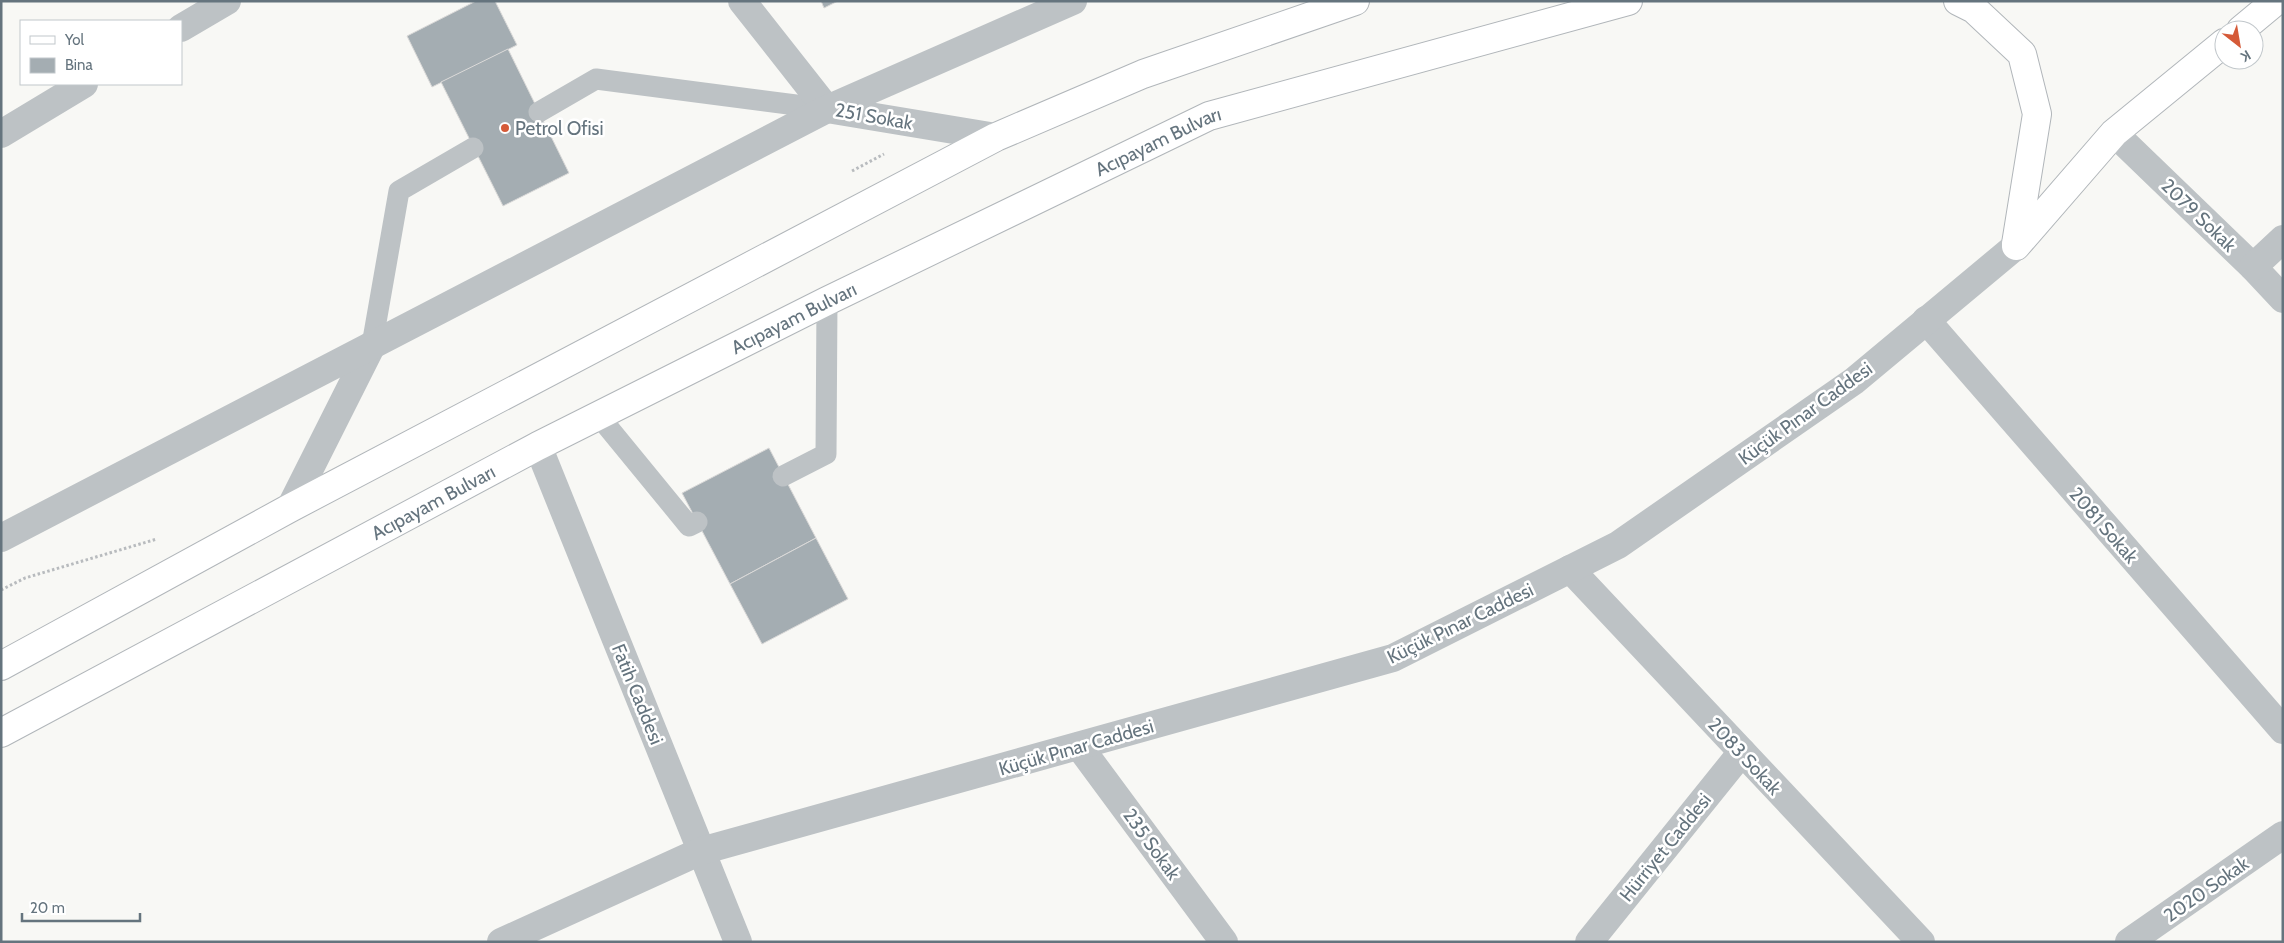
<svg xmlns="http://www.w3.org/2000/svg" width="2284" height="943" font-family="Cabin,sans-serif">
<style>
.building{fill:#a4adb2;stroke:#dad9d8}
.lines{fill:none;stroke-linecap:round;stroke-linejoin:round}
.primary-casing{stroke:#b1b6ba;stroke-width:30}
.path{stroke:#b8bbbe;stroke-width:3;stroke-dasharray:2.5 2.5;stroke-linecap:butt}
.service{stroke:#bdc2c5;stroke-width:21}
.minor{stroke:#bdc2c5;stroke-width:28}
.tertiary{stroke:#bdc2c5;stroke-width:28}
.primary{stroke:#fff;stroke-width:28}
.poi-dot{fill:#d55a38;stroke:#fff;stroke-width:2}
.labels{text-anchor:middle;stroke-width:5;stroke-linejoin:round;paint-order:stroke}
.street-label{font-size:19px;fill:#65747e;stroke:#fff}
.poi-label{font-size:19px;fill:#65747e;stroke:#fff;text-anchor:start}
</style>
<rect width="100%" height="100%" fill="#f8f8f5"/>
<g class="building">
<path d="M476,1H495L517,45L432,87L407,36Z"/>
<path d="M821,1H838L824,8Z"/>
<path d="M508,49L569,173L503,206L441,82Z"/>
<path d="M769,448L816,538L730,584L682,493Z"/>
<path d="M816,538L848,599L762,644L730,584Z"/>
</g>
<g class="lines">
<g class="primary-casing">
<g id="primary">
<path d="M1958,1L1974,9L2022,54L2037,114L2016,244"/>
<path d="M2241,30L2276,1"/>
<path d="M2016,246L2114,133L2224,43"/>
<path d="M1,666L290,508L996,137L1143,74L1355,1"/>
<path id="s1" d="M1,733L538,446L827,301L1209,116L1628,1"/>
</g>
</g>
<g class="path">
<path d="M852,171L884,154"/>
<path d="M1,590L25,578L157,539"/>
</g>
<g class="service">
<path d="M539,112L596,79L827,109"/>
<path d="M372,345L399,191L473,148"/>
<path d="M598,415L689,526L697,522"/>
<path d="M783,476L826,454L827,301"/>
</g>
<g class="minor">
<path d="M742,1L827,109L996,137"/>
<path d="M181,28L227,1"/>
<path d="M2114,133L2253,267L2283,299"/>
<path d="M1,134L84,84"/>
<path d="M2253,267L2283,239"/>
<path d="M1926,320L2283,730"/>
<path d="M290,508L372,345"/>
<path d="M1,538L827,109L1073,1"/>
<path d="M1570,569L1921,942"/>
<path d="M1079,746L1224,942"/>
<path d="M1589,942L1742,752"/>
<path d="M2129,942L2283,835"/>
</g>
<g class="tertiary">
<path d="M538,446L738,942"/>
<path d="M501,942L701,851L1393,658L1618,545L1854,381L2016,246"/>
</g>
<use href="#primary" class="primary"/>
</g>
<circle class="poi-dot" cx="505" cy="128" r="5"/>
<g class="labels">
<g class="street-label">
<text transform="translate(874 116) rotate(10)" y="7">251 Sokak</text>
<text dy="7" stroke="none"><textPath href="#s1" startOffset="1300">Acıpayam Bulvarı</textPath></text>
<text transform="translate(2199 215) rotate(44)" y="7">2079 Sokak</text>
<text dy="7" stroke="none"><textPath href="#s1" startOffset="895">Acıpayam Bulvarı</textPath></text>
<text transform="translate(1805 413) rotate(-36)" y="7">Küçük Pınar Caddesi</text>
<text dy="7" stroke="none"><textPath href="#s1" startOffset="490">Acıpayam Bulvarı</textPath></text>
<text transform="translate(2104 525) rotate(49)" y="7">2081 Sokak</text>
<text transform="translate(1460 623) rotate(-26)" y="7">Küçük Pınar Caddesi</text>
<text transform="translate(638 694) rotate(68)" y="7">Fatih Caddesi</text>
<text transform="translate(1076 747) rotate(-16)" y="7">Küçük Pınar Caddesi</text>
<text transform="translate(1745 756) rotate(47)" y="7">2083 Sokak</text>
<text transform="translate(1152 844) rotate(54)" y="7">235 Sokak</text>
<text transform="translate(1665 847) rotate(-51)" y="7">Hürriyet Caddesi</text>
<text transform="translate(2206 889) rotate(-35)" y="7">2020 Sokak</text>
</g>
<g class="poi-label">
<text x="515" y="135">Petrol Ofisi</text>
</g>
</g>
<rect width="2284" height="943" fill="none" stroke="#65747e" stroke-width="5"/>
<rect x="20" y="20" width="162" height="65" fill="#ffffff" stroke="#c1c7cb"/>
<rect x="30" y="36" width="25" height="8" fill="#ffffff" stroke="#c1c7cb"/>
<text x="65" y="45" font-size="15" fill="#65747e">Yol</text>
<rect x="30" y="58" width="25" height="15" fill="#a4adb2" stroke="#c1c7cb"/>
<text x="65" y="70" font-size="15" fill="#65747e">Bina</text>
<g transform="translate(2239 45) rotate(149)"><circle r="24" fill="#ffffff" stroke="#c1c7cb"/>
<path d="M0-4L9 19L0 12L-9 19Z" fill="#d55a38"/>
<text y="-8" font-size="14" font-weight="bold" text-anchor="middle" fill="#65747e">K</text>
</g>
<path d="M22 913v8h118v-8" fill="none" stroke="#65747e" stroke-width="2.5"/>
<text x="30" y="913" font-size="15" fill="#65747e" stroke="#ffffff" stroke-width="4" paint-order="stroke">20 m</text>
</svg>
